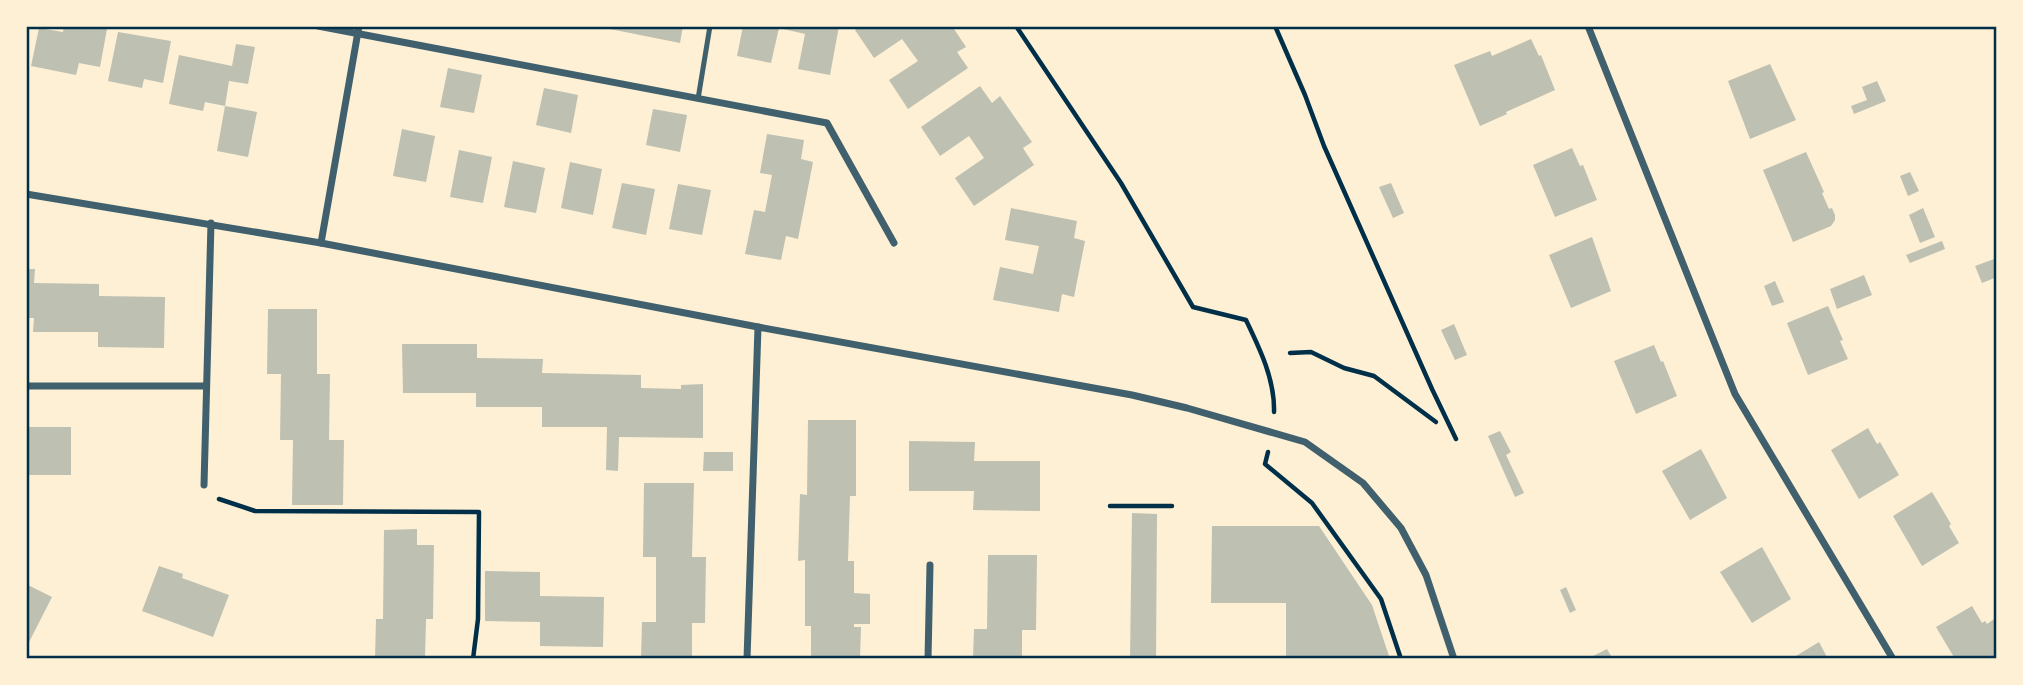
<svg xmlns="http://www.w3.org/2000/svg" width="2023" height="685" font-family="'DejaVu Sans',sans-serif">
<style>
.building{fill:#bec0b2}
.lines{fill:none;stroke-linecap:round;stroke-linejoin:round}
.path{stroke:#003049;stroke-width:4.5}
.service{stroke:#3f606c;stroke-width:5}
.minor{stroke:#3f606c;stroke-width:7}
.neatline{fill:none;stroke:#003049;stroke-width:2.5}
</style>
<rect width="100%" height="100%" fill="#fdf0d5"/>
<g class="building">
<path d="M64,26H89L107,29L100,67L79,63L76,75L31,66L39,28L63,32Z"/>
<path d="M595,26H683L680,43Z"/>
<path d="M743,26H839L830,75L798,69L805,34L779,28L771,63L737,56Z"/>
<path d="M861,26H952L966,47L957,52L968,68L908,109L889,80L918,61L902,39L874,58L855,30Z"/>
<path d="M118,32L171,41L163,83L144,79L142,88L108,81Z"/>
<path d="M1531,39L1539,56L1541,55L1555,90L1506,112L1507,114L1480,126L1454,65L1490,51L1492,56Z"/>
<path d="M236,44L255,47L248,84L229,81L225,106L205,102L203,111L169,104L179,55L232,66Z"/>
<path d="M1770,64L1796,120L1750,139L1728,81Z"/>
<path d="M448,68L482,75L474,113L440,107Z"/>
<path d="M1877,81L1886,101L1854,114L1851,106L1867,100L1862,87Z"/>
<path d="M980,86L992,103L1000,96L1032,142L1023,148L1034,165L974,206L955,178L984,158L969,136L940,156L921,127Z"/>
<path d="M544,88L578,95L571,133L536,125Z"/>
<path d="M225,106L257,112L248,157L217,151Z"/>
<path d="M653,109L687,115L680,152L646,145Z"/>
<path d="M402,129L435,136L426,182L393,176Z"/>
<path d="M767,134L804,140L801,159L813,162L798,239L786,236L781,260L745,254L754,210L765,212L772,175L760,173Z"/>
<path d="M1572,148L1580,166L1583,165L1597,200L1555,217L1533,165Z"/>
<path d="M459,150L492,157L483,203L450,197Z"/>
<path d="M1806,152L1824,192L1822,193L1829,209L1832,208L1835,215V220L1831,226L1793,242L1763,170Z"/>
<path d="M513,161L545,168L536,213L504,207Z"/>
<path d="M570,162L602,169L593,215L561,208Z"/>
<path d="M1910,172L1919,191L1908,196L1900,176Z"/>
<path d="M622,183L655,189L646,235L612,228Z"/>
<path d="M1391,183L1404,213L1393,218L1379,187Z"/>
<path d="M678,184L711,190L702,235L669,229Z"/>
<path d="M1011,208L1077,221L1074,238L1085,241L1074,297L1062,294L1059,312L993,300L1000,267L1033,274L1039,246L1005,240Z"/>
<path d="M1923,208L1935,237L1920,243L1909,215Z"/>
<path d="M1592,237L1611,291L1571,308L1549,255Z"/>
<path d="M1942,241L1945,249L1910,263L1906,255Z"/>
<path d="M1997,258V277L1982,283L1975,266Z"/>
<path d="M26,269H35L34,283L99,284V296L165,297L164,348L98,347V332H33L34,318H26Z"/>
<path d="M1864,275L1872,295L1837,309L1830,289Z"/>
<path d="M1775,281L1784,302L1772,306L1764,286Z"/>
<path d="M1828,306L1843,340L1840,341L1848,359L1808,375L1787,323Z"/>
<path d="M268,309H317V374H330L329,440H344L343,505H292L293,440H280L281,374H267Z"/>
<path d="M1454,324L1467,355L1455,360L1441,330Z"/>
<path d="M402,344H477V358L543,359L542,373L641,375V388L681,389V385L703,384V438L619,437L618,471L606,470L607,427H542V407H476V393H403Z"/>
<path d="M1654,345L1661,362L1663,361L1677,396L1636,414L1614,361Z"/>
<path d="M808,420H856V496H850L848,561H854V593L870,594V624H854V627H861L860,659H811V626H805V560L798,561L800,494L807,495Z"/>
<rect x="26" y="427" width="45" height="48"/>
<path d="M1868,428L1877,444L1880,442L1899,475L1859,499L1831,450Z"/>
<path d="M1500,431L1511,452L1506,455L1524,493L1515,497L1488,436Z"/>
<path d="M909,441L975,442L974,461H1040V511L973,510L974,491H909Z"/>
<path d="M1701,449L1727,498L1690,520L1662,471Z"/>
<path d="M704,452H733V471H703Z"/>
<path d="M644,483H694L692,557H706L705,623H692V659H641L642,622H656V557H643Z"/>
<path d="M1932,492L1951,524L1949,526L1959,543L1922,566L1893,516Z"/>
<path d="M1132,513L1157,514L1156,659H1130Z"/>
<path d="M1212,526H1319L1372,605L1390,659H1286V603H1211Z"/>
<path d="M417,529V545H434L433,619H426L425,659H375L376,619H383L384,530Z"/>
<path d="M1762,547L1791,599L1752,623L1720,572Z"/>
<path d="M988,555H1037L1036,630H1022V659H973L974,629H987Z"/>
<path d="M159,566L183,574L182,578L229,595L213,637L142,611Z"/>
<path d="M485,571L540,572V596L604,597L603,647L540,646V622L485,621Z"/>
<path d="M26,584L52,597L26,648Z"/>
<path d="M1566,587L1576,610L1570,613L1560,590Z"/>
<path d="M1972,606L1982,623L1985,621L1987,624L1997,617L1996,659H1955L1936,627Z"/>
<path d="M1819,642L1828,659H1791Z"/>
<path d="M1607,649L1613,659H1592L1591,657Z"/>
</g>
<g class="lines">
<g class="path">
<path d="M1016,26L1121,183L1193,307L1246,320C1260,349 1275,380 1274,412"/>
<path d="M1275,26L1305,95L1324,146L1432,389L1456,439"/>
<path d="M1290,353L1311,352L1344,368L1374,376L1436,422"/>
<path d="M1268,452L1265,464L1312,503L1381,599L1401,659"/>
<path d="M219,499L255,511L479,512L478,619L473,659"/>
<path d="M1110,506H1172"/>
</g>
<path class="service" d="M698,99L710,26"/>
<g class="minor">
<path d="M318,26L827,123L894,243"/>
<path d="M1588,26L1735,394L1893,659"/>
<path d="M26,194L321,243L758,327L1132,395L1187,408L1305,442L1363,483L1401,528L1426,575L1454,659"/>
<path d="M321,243L359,26"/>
<path d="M26,386H206"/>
<path d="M204,485L211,223"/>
<path d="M747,659L758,327"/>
<path d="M928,659L930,565"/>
</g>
</g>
<rect width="2023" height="685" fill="none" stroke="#fdf0d5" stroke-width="56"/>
<rect x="28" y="28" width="1967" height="629" class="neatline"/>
</svg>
